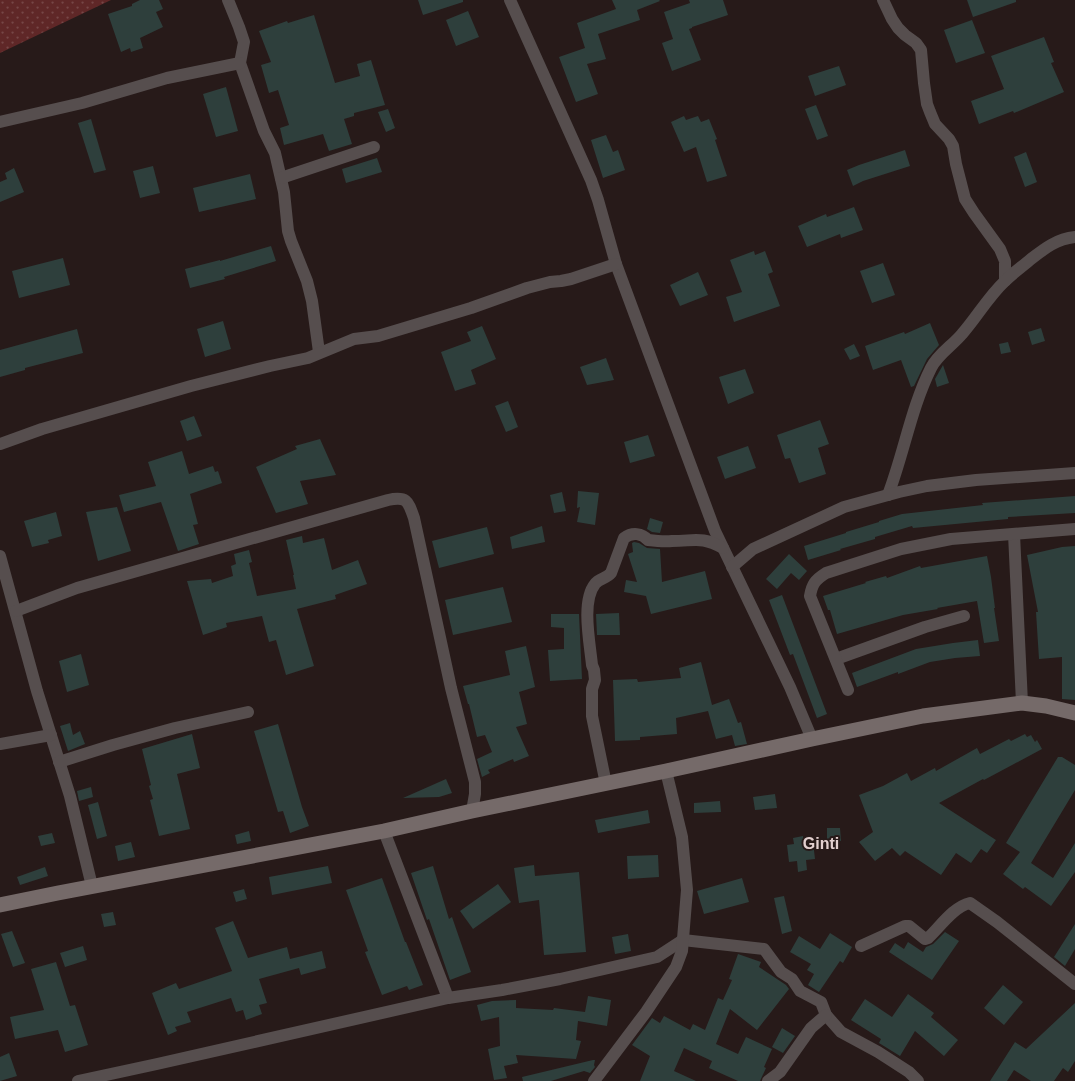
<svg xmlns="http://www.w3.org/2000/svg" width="1075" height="1081" font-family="Helvetica,sans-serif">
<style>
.green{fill:url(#green-dots)}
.building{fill:#2e3f3c}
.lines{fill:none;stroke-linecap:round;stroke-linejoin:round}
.minor{stroke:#564e4e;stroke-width:12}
.secondary{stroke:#756a69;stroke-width:15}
.labels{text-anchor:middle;stroke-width:4;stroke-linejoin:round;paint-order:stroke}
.quarter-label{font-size:16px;font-weight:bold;fill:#e3d0cf;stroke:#271a19}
</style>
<defs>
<pattern id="green-dots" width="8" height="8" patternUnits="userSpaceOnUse" patternTransform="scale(1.25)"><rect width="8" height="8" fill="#5f2727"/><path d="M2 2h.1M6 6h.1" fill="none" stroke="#764646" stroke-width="1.8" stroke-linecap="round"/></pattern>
</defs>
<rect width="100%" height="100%" fill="#271a19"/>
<path class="green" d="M0,0H111L0,53Z"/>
<g class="building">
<path d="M140,0H159L163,9L156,12L163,27L140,38L143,48L131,52L130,48L121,52L108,14L132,6V4Z"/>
<path d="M418,0H463V2L423,15Z"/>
<path d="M612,0H659L660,1L637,10L640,20L598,34L606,59L587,64L598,94L576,102L559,57L585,48L577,23L616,9Z"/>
<path d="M689,0H723L728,15L692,27V28L689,29L701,60L672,71L662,43L673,39L664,12L690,3Z"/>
<path d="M967,0H1016V2L973,17Z"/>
<path d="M468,11L479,37L456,46L446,20Z"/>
<path d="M314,15L335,83L360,76L357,64L371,60L385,105L354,113V116L344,119L352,144L329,151L323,134L284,145L280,128L289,125L278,90L269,93L261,65L271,62L259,31L287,21L288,23Z"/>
<path d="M972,20L985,53L956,63L944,30Z"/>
<path d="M1044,37L1054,62L1051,63L1064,92L1014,113L1013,111L979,124L971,101L1004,89L991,56Z"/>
<path d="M839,66L846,85L815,96L808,76Z"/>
<path d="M226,87L238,131L216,137L203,94Z"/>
<path d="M816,105L828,136L817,140L805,109Z"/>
<path d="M388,109L395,128L386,132L378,112Z"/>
<path d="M684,116L686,120L698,116L701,122L709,119L717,139L715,140L727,176L707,182L696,147L684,152L671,122Z"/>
<path d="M91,119L106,170L94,173L78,123Z"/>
<path d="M606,135L613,152L618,150L625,170L603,178L591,140Z"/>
<path d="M905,150L910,166L863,181L853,186L847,170L859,165Z"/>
<path d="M1026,152L1037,182L1025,187L1014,157Z"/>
<path d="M377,158L382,172L346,183L342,169Z"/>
<path d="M153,166L160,193L140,198L133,171Z"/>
<path d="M14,168L24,192L0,202V182L7,179L5,173Z"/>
<path d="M250,174L256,199L199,212L193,188Z"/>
<path d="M854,207L863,230L841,238L840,234L807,247L798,226L826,214L827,217Z"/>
<path d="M271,246L276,261L224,277L225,279L190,288L185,269L220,260V261Z"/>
<path d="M754,251L755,255L765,251L773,272L768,274L780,306L734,322L726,297L742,292L730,260Z"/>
<path d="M63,258L70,285L19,298L12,271Z"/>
<path d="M883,263L895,295L872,303L860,271Z"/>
<path d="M698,272L708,295L680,306L670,285Z"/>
<path d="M223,321L231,349L205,357L197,329Z"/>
<path d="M930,323L939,345L927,359L914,386L911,387L901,360L873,370L865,346L904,332L905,334Z"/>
<path d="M482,326L496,359L471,370L476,384L455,391L441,352L471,341L467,332Z"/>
<path d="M1041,328L1045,341L1032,345L1028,332Z"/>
<path d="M77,329L83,353L25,368V370L0,377V350Z"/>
<path d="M1008,342L1011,352L1001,354L999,344Z"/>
<path d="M854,344L860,356L850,360L844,349Z"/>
<path d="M606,358L614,380L587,385L580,367Z"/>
<path d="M943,365L949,383L937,387L935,379Z"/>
<path d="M745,369L754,393L728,404L719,377Z"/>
<path d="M508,401L518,427L506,432L495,406Z"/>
<path d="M194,416L202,436L187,441L180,421Z"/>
<path d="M820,420L829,444L818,448L826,474L799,483L790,458L785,459L777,435Z"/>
<path d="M648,435L655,456L630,463L624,442Z"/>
<path d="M320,439L336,475L300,481L308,504L276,513L256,467L297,449L295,446Z"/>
<path d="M748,446L756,468L725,479L717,457Z"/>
<path d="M182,451L189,474L213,466L215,472L218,471L222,483L190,494L198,524L193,525L199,544L178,551L161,502L124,512L119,495L156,486L148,462Z"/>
<path d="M578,491L599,493L595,525L577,522L580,507L577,508Z"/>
<path d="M562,492L566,511L554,513L550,495Z"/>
<path d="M1075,496V513L1008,517V519L913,528L912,526L875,537V539L840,549L841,550L808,560L804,546L846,533V532L879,522V521L902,514L983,505L982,503Z"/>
<path d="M117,507L131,551L98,561L86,512Z"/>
<path d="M56,512L62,536L48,540L49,543L32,547L24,521Z"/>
<path d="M650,518L663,522L660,533L652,532L647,529Z"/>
<path d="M542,526L545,542L512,549L510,537Z"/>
<path d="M487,527L494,554L439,568L432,541Z"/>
<path d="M302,536L303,543L324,538L332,570L358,560L367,584L335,595L336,599L297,609L314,666L286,675L276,640L269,642L262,616L226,623L227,627L203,635L187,581L211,579L212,583L233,576L231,566L236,564L234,554L249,550L252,562L249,563L257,596L296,589L293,575H294L286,540Z"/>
<path d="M634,542L639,543L647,548L660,549L662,582L705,571L712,599L651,614L646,596L624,592L626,580L637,582L628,554L633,552L632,543Z"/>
<path d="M1075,546V700L1062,699V657L1039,659L1036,612H1038L1027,555L1062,547Z"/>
<path d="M789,554L807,571L799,580L791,573L777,589L766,579Z"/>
<path d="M987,556L991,577L995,608H994L999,641L984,643L977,601L937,608L938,609L903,615L837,634L830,610H828L823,596L866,583L865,582L886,576L887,578L920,566L921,568Z"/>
<path d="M503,587L512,622L453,635L445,600Z"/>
<path d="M782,595L827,714L817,718L793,654L790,655L769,600Z"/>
<path d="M619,613L620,635H597L596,614Z"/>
<path d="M551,614H579L582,679L550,681L548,650L564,649V628L551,627Z"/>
<path d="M978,640L980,656L955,658L930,662L898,674V672L857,687L852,673L916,649L953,643Z"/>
<path d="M526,646L535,687L519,692L527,724L516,727L529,756L514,762L513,759L488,770L490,773L482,777L477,759L492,752L485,735L477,737L469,704H468L463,686L510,675L505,651Z"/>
<path d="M81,654L89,685L67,692L59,661Z"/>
<path d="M701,662L712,705L729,699L738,723L741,722L747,744L735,746L732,735L716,739L708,711L676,718L677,734L640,737V740L615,741L613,680L637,679L638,682L681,678L679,668Z"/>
<path d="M70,723L73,735L80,731L85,744L68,751L60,726Z"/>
<path d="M278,724L302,807L309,826L290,833L283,811L278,812L254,731Z"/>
<path d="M192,734L200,768L177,774L190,829L159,836L150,800L153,799L149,786L151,785L142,749Z"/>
<path d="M1025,734L1027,737L1031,735L1035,742L1037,740L1042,749L984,780L983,779L939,803L996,840L987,853L981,849L971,863L956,853L941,875L905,851L900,856L892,848L875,861L859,842L873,832L859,795L883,786L907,773L911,781L935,768L936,771L977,748L980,754L1009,739L1011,741Z"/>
<path d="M1058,757H1062L1075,765V790L1031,863L1053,878L1075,843V872L1051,906L1025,887L1023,889L1003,874L1020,852L1006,843Z"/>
<path d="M446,779L452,793L439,797L403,798Z"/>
<path d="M91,787L93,797L79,801L77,791Z"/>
<path d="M775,794L777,808L755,810L753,797Z"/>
<path d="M720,801L721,812L694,813V803Z"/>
<path d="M98,802L107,836L97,839L88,805Z"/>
<path d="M648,810L650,823L598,833L595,820Z"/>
<path d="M827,828H840L841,841H827Z"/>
<path d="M249,831L251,841L237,844L235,835Z"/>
<path d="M52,833L55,843L41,846L38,836Z"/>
<path d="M803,836L804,843L813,842L815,859L806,860L807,870L798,872L797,861L789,862L787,845L794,844L793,838Z"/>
<path d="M131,842L135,857L118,861L115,846Z"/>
<path d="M658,855L659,877L628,879L627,856Z"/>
<path d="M534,865L535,876L579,872L586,952L544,955L539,900L519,903L514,868Z"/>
<path d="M328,866L332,883L272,895L269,877Z"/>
<path d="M433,866L449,919L452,917L471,972L450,980L429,919L427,920L411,873Z"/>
<path d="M45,867L48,876L20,885L17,877Z"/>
<path d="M382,878L405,942H406L423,985L409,990L407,986L382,995L365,952L368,951L346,890Z"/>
<path d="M742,878L749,902L704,914L697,891Z"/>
<path d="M498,884L511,902L473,929L460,911Z"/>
<path d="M244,889L247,899L236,902L233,892Z"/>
<path d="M784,896L792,931L782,934L774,898Z"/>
<path d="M113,912L116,925L104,927L101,914Z"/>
<path d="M233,921L248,958L287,947L290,959L322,951L326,968L301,975L299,968L259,979L267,1003L259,1005L262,1014L246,1020L243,1010L236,1012L231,998L187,1012L191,1022L175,1027L177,1031L168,1035L152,993L176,983L179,989L232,971L215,928Z"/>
<path d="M1075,924V949L1065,966L1054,957Z"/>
<path d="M12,931L25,963L13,967L1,934Z"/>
<path d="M945,932L959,941L932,980L889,952L895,943L904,949L908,942L923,952L926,947L933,944Z"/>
<path d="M830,933L852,947L843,963L840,961L819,992L808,985L814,974L807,970L811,964L790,952L799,936L820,949Z"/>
<path d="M628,934L631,951L615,954L612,937Z"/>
<path d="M83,946L87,960L65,967L60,953Z"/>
<path d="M738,954L761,962L759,967L786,985L789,989L757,1030L730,1009L716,1044L738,1054L746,1037L772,1049L764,1067L766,1068L760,1081H738L709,1068L712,1061L684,1048L674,1071L696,1081H640L650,1056L632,1045L652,1018L660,1023L664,1016L690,1030L693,1024L705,1030L718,998L723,1000L732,980L729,979Z"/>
<path d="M56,962L70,1006L75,1005L88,1045L65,1052L58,1030L15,1039L10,1017L44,1010L31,969Z"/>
<path d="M1003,985L1023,1002L1004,1025L984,1008Z"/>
<path d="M908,994L934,1013L931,1017L958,1040L944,1056L915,1031L900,1056L879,1043L881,1039L851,1020L865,999L892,1017Z"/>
<path d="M588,996L611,1000L607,1026L578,1021L576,1040L581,1041L576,1059L516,1055L518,1063L504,1066L507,1078L494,1080L488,1049L500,1046L499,1017L481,1021L477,1005L492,1001L516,1000V1008L553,1010L554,1008L585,1012Z"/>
<path d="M1075,1003V1061L1068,1072L1063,1068L1054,1081H1031L1014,1070L1007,1081H990L1015,1042L1026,1049Z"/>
<path d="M782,1028L795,1036L783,1053L772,1047Z"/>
<path d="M9,1053L17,1076L0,1081V1057Z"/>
<path d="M593,1060H595L594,1065L595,1067L590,1073L584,1071L551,1081H523L522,1077Z"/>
</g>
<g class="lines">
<g class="minor">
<path d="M228,0L239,27L244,42L240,63L264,131L275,153L284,192L288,231L291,241L307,281L312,301L319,352"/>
<path d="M510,0L591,180L598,200L616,264L715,531L790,687L812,739"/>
<path d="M883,0L892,19L898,28L905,35L916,43L921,50L924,83L927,104L930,112L935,124L949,139L953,146L956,164L965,199L974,213L1000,249L1005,261V281"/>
<path d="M0,122L82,103L167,78L240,63"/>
<path d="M281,178L374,147"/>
<path d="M0,444L42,429L191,386L270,366L308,358L354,339L378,336L471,308L527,288L550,282L561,281L571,279L616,264"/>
<path d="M888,495C904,453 911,408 931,368C938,354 952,346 962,334C977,317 988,297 1005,281C1013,273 1023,266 1031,259C1045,248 1057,239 1075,237"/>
<path d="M1014,534L1022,703"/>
<path d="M0,556L37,691L70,796L92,886"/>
<path d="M732,567L753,549L844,507L899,492L927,486L976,480L1075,473"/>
<path d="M16,611L77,588L388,500C407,496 408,501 414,518L451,688L475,782V794L472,811"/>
<path d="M836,659L925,627L964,616"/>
<path d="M848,690L810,596C812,584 815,580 826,573L901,549L951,539L1075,529"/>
<path d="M0,744L51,735"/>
<path d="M59,762L113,745L175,728L248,712"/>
<path d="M606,784L592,716V689L595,680L594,670L592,665C590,644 581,601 595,584C599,578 606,579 611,573L624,538C632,532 642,533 648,540C656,541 664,542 672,541C696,541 701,536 723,548"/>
<path d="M384,831L448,998"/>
<path d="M861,946L905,926H909L925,939L928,938C940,927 953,907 970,903L997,922L1075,984"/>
<path d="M78,1081L157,1064L448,998L502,990L560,979L657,957L683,940L764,949L781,972L792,979L800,991L821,1002L826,1015L841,1032L878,1052L909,1072L918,1081"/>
<path d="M594,1081L646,1012L676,967L682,951L687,890L682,837L666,771"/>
<path d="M768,1081L780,1072L811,1028L826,1015"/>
</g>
<path class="secondary" d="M0,905L58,893L384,831L472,811L666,771L812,739L923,716L1022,703L1046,706L1075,713"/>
</g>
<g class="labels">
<g class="quarter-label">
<text x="821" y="849">Ginti</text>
</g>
</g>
</svg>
